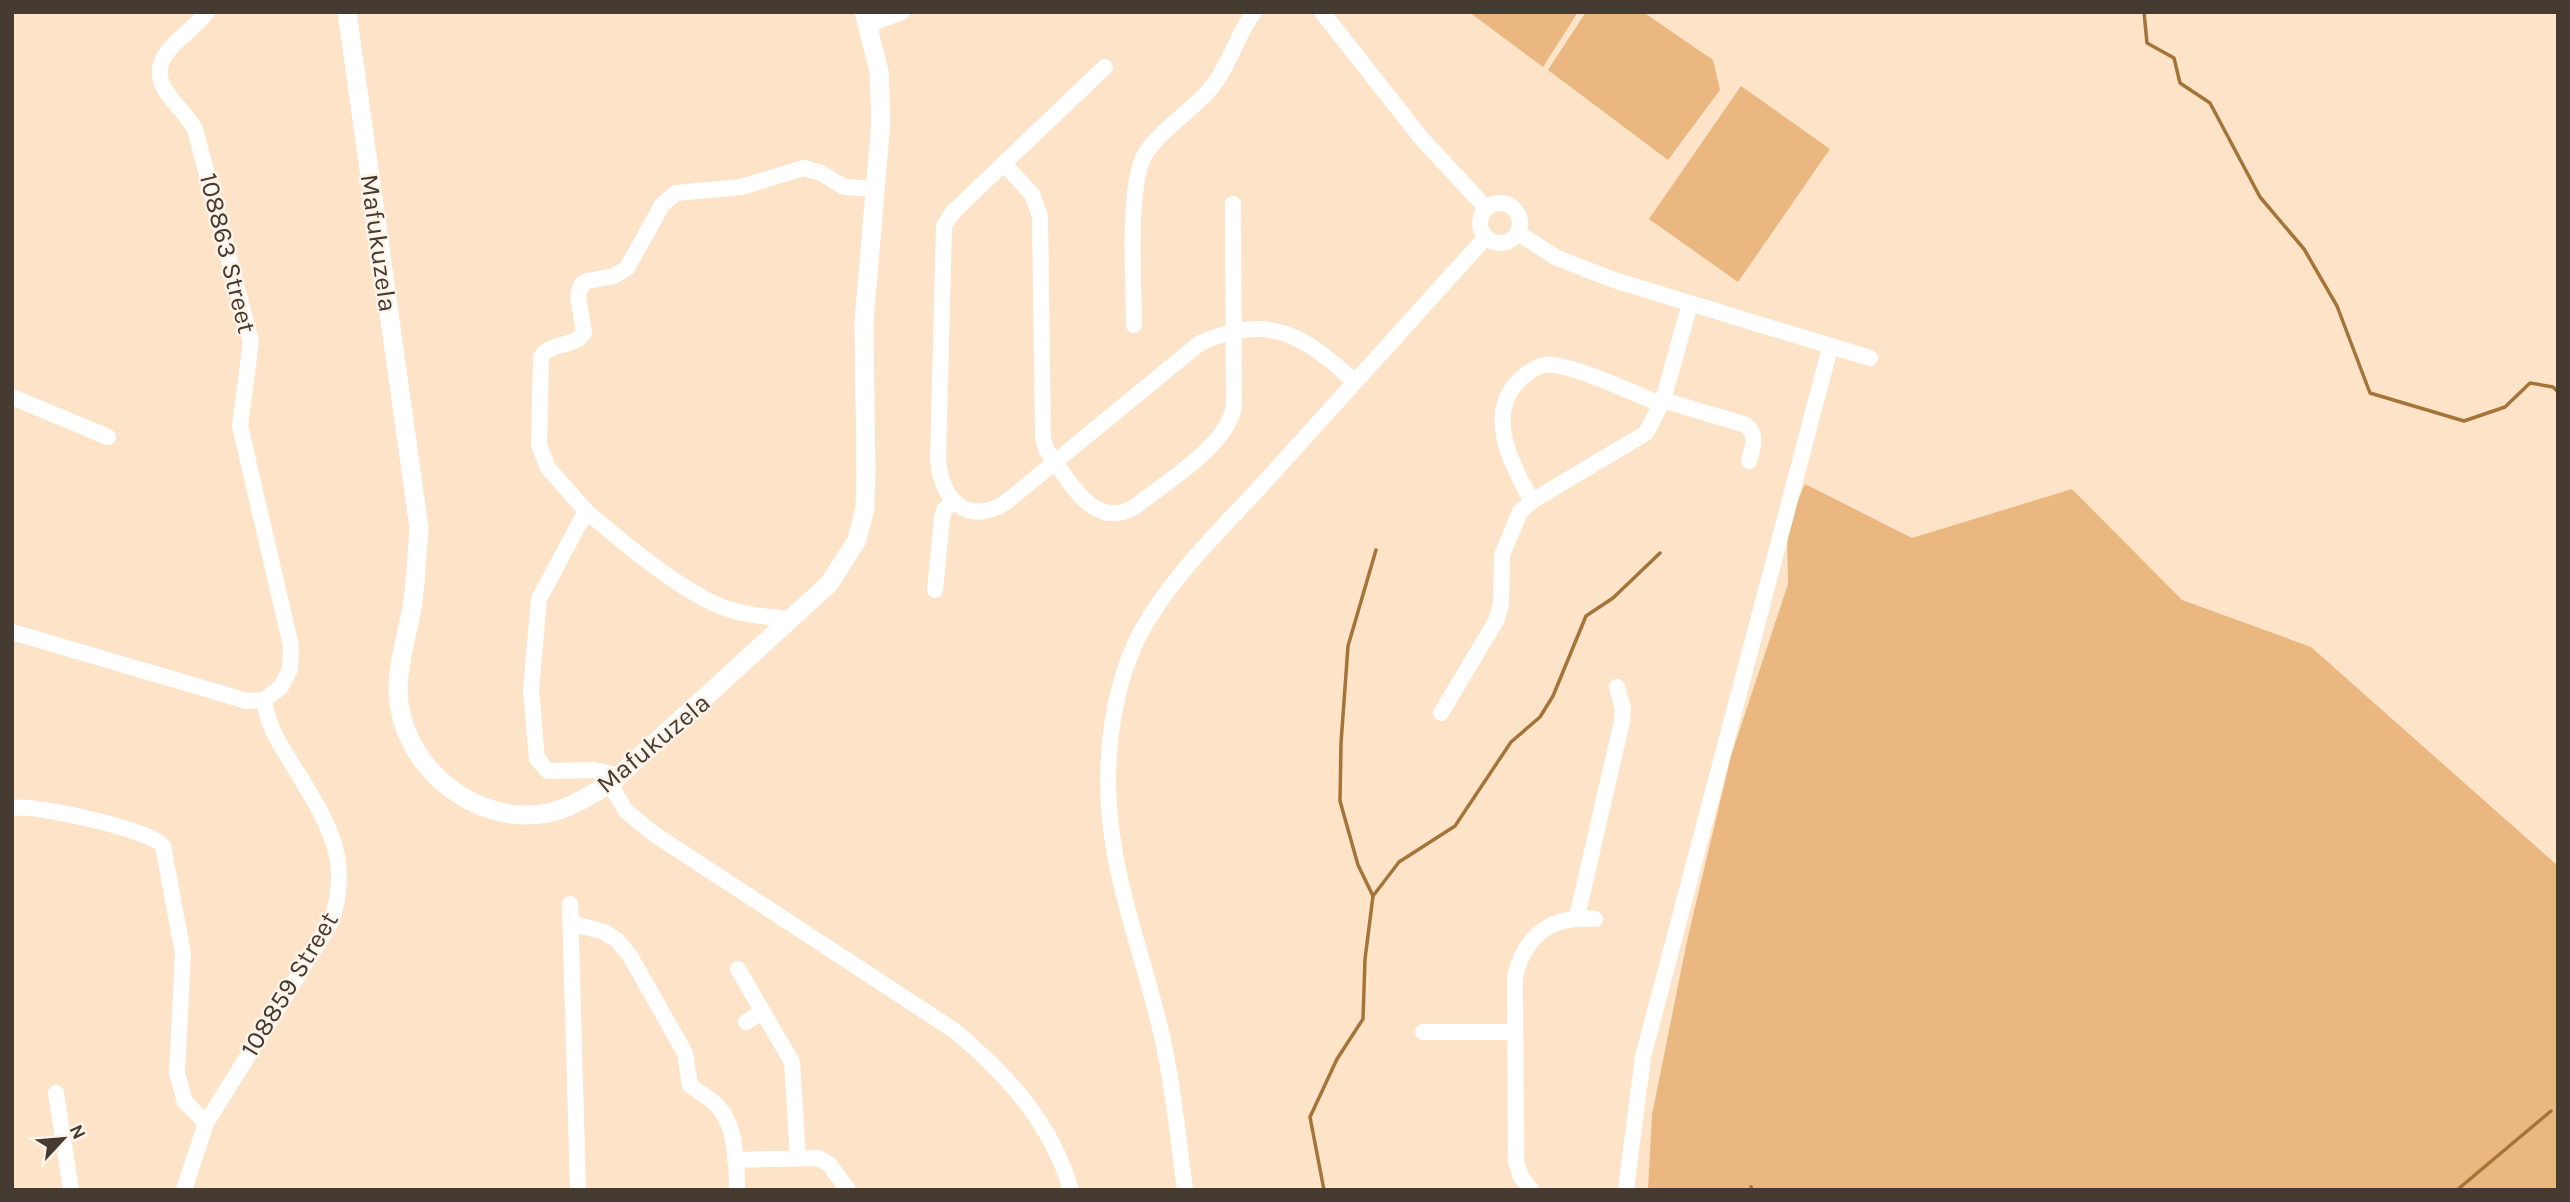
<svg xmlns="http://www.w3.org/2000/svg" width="2570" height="1202" font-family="Karla,sans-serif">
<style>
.green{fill:#e9b77f}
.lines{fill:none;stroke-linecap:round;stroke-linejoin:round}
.stream{stroke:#a47438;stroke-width:3.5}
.minor{stroke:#fff;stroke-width:16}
.major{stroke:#fff;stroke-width:19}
.labels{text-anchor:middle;stroke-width:5;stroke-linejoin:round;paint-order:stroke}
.street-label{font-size:26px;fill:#453b30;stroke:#fef4e9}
</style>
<rect width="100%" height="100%" fill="#fde3c8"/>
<g class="green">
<path d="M1469,12H1578L1543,67Z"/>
<path d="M1586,12H1643L1713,60L1720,90L1668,160L1548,70Z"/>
<path d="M1741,86L1830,149L1738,282L1649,219Z"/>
<path d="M1805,484L1912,538L2072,489L2182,600L2311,647L2558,866V1190H1648L1652,1115L1687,941L1731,756L1788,584L1787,526Z"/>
</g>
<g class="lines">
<g class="stream">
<path d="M2144,12L2147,43L2174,58L2180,83L2210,103L2260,197L2304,249L2337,306L2370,393L2464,421L2505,407L2530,383L2553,387L2558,392"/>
<path d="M1373,896L1399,862L1455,826L1511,742L1540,717L1553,696L1586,616L1613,598L1660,553"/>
<path d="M1751,1187L1752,1190"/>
<path d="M1324,1190L1310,1117L1337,1059L1363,1019L1365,959L1373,896L1358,865L1340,801L1341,743L1348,646L1376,550"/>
<path d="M2457,1190L2551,1111"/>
</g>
<g class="minor">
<path d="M1322,12L1422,139L1486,208"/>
<path d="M868,25L902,12"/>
<path d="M1105,67L952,213L944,226L938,460C942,499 965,526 1005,503L1200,343C1269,313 1302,334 1354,381"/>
<path d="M1004,164L1032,194L1040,216L1043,438L1046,449C1068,478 1093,533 1136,506C1166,482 1230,444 1234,405L1233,204"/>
<circle cx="1500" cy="223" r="20"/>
<path d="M1518,233L1557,258L1614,280L1870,358"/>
<path d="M1134,325C1134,286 1126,180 1147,151C1165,126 1193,110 1212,87C1230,64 1237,35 1254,12"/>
<path d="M12,397L108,437"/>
<path d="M1663,400L1746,425C1758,436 1753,447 1749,461"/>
<path d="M1532,501C1510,463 1482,409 1525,375C1534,368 1543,363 1555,365C1591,372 1627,391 1661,404"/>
<path d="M586,511L548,468L539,445L541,357C552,341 574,348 584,333L578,296L581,285L587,281L614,276L627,268L662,205L676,193L741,187L804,168L821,173L844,187L876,189"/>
<path d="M935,590L942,518L944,510L954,502"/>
<path d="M12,632L247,701L264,700L281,687L290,669L291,646L240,426L251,342L195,129C186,113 171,102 163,86C147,53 192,34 207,12"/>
<path d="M1441,713L1496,621L1501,604L1502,555L1520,512L1532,501L1646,433L1663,400L1690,304"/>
<path d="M619,776L594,770L548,771L537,759L531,690L539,599L586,511C620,540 686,596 728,609C749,616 770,617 792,619"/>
<path d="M610,784L626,811L654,834L955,1031C1007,1075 1051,1122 1071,1190"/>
<path d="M12,808C35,804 151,830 163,846L183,954L177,1073L185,1102L206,1123"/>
<path d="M570,904L578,1190"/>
<path d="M1577,917L1622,721L1623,708L1617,687"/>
<path d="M571,923L604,932L617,940L630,956L685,1053L690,1085C699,1093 713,1099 720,1109C736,1128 737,1166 737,1190"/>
<path d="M738,969L792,1062L798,1158"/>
<path d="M746,1022L762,1012"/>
<path d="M1423,1032H1514"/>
<path d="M56,1093L71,1190"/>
<path d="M735,1160L818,1158L829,1164L848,1190"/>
<path d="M184,1190L206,1123L330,924C356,857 322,814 289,759C277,740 267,723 264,700"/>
<path d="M1185,1190C1178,1137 1173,1084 1161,1032C1144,958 1114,883 1109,807C1105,749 1114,682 1142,630C1176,570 1226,525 1272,474C1343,395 1414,316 1486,237"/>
<path d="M1531,1190L1521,1177L1516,1161L1515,976C1526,934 1552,915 1595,919"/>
<path d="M1626,1190L1643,1057L1830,348"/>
</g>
<path class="major" d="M347,12L419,528C417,554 416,581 412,607C407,635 398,663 398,691C400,766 475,827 548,813C571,808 590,795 610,784L829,584L857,540L865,508L866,473L864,322L881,121L879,71L864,12"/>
</g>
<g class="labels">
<g class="street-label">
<text transform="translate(379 243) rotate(82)" y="9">Mafukuzela</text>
<text transform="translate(228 253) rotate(76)" y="9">108863 Street</text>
<text transform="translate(653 743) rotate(-40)" y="9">Mafukuzela</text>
<text transform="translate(289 984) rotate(-59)" y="9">108859 Street</text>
</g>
</g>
<rect width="2570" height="1202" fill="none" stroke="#453b30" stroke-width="28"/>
<g transform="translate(63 1139) rotate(64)" stroke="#fef4e9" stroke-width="5" paint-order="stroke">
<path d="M0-5L12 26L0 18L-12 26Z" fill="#453b30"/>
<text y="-10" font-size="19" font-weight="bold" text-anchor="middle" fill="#453b30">N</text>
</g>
</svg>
